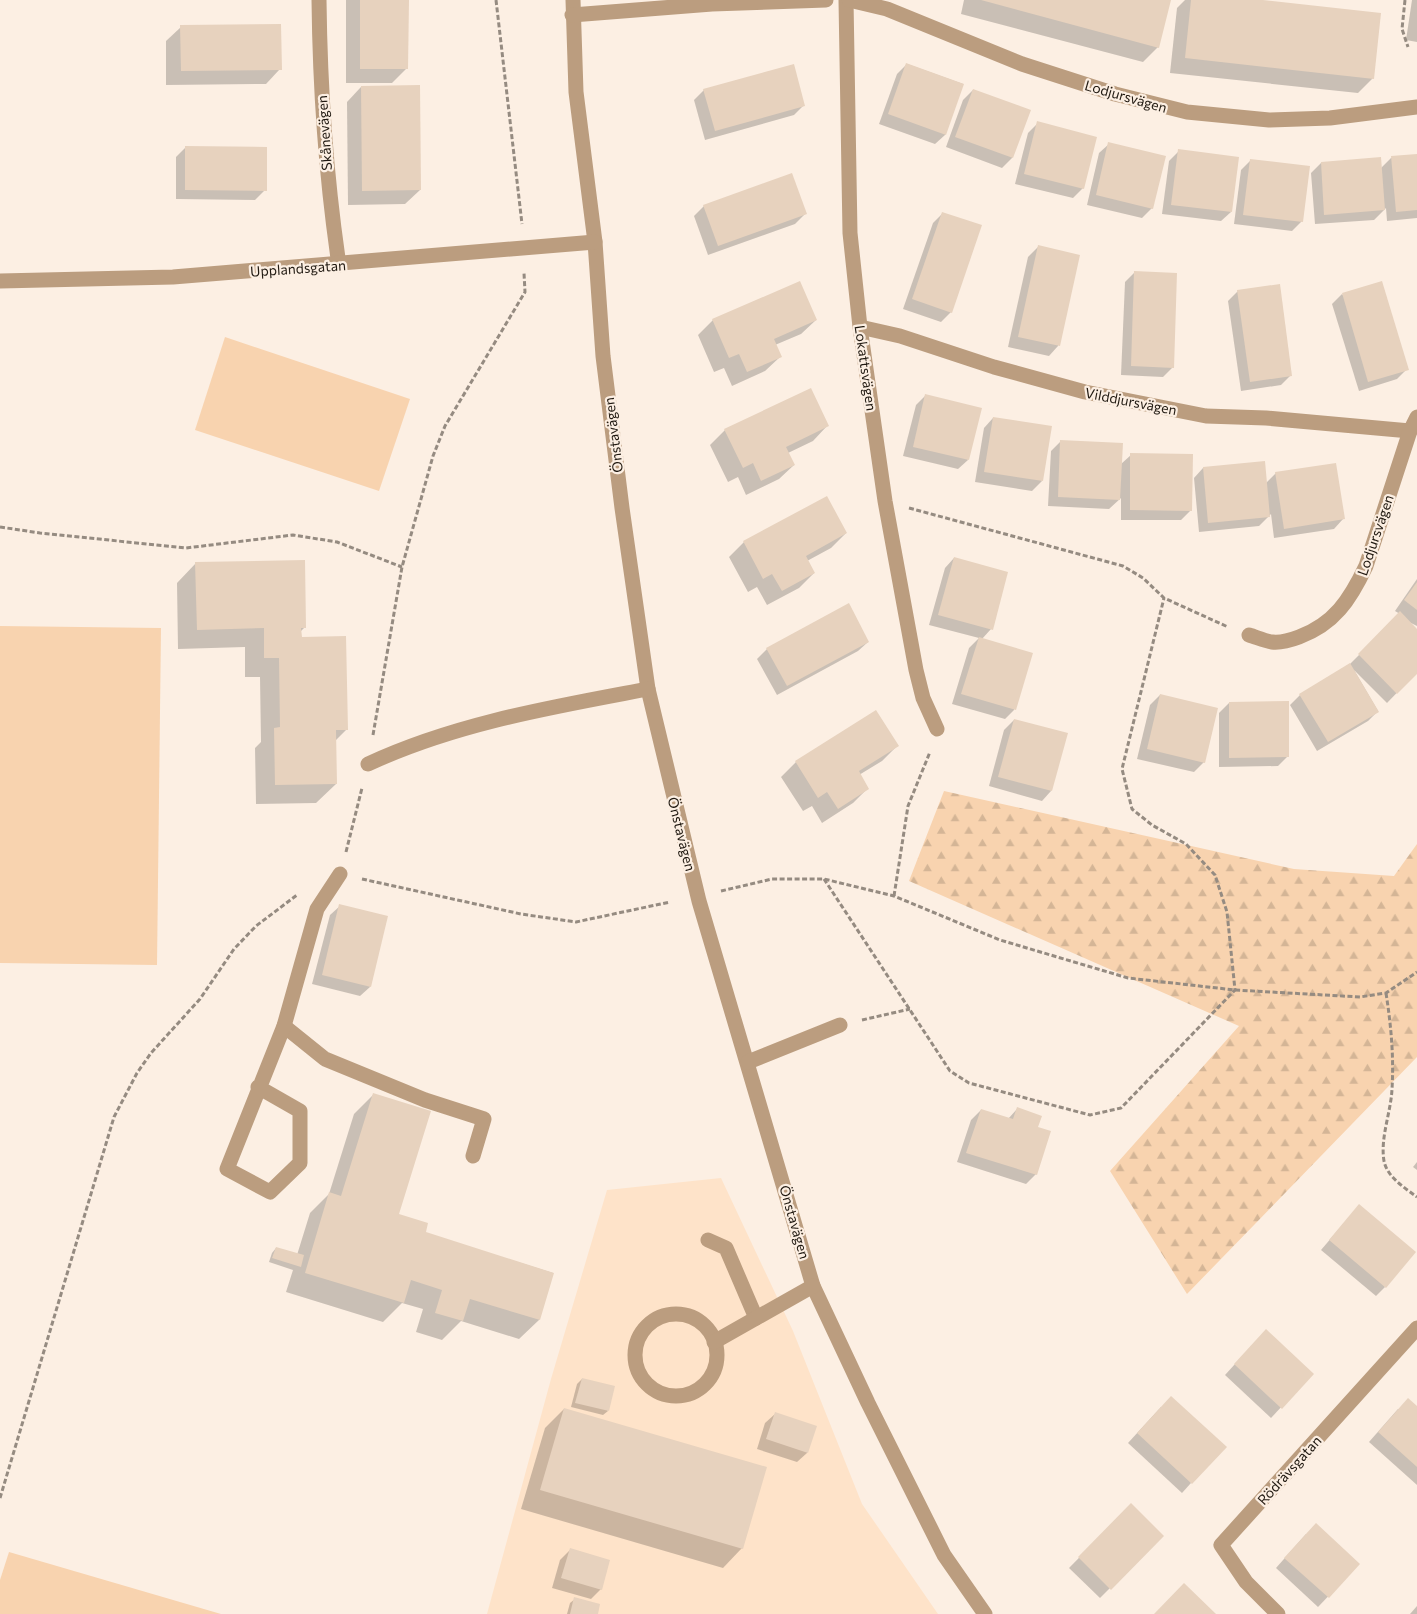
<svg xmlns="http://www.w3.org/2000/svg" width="1417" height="1614" font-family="Commissioner,sans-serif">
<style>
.built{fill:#fee3c9}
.forest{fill:url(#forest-firs)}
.green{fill:#f8d3af}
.shadow{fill:#0003}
.building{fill:#e7d2be}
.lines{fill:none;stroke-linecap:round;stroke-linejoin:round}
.path{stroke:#958b81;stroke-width:3;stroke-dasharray:5 2.5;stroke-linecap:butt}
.minor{stroke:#bb9d7f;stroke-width:15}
.labels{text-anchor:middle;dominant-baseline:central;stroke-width:4.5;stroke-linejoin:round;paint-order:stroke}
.street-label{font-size:14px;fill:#201911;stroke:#fcefe3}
</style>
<defs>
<pattern id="forest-firs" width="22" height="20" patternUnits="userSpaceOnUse" patternTransform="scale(1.25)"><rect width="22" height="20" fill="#f8d3af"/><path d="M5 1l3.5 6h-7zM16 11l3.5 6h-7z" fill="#d4b596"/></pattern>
</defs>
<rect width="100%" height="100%" fill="#fcefe3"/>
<polygon class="built" points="721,1178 793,1331 862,1504 938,1614 487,1614 551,1379 607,1190"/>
<polygon class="forest" points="944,791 1294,869 1394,876 1417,844 1417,1057 1187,1294 1110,1171 1239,1026 909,881"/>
<g class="green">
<polygon points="225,337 410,399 379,491 195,430"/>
<polygon points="0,626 161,628 157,965 0,963"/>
<polygon points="9,1552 221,1614 0,1614 0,1580"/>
</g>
<g class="shadow">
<polygon points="346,0 407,0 407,68 392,83 346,83"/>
<polygon points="964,0 1170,0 1158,47 1143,62 961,14"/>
<polygon points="1185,0 1251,0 1373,78 1358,93 1170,73 1177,8"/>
<polygon points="1412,0 1417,0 1417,42 1406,40"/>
<polygon points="181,27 280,69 266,84 166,85 166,41"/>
<polygon points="907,64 963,84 945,135 935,144 879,124 897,74"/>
<polygon points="361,87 420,190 405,204 348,205 347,102"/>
<polygon points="704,90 804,105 794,115 705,140 694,100"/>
<polygon points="973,90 1029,111 1012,158 1002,168 946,147 963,100"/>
<polygon points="1038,123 1083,188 1073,198 1015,184 1028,133"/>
<polygon points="1109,144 1152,208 1142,218 1087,205 1099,153"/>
<polygon points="186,147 265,190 255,200 176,199 176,157"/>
<polygon points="1179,151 1231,212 1221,221 1162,214 1169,161"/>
<polygon points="1417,155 1417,218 1387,221 1386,208 1374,220 1315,224 1311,173 1321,163 1381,168 1391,158"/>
<polygon points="1251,160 1302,221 1292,231 1234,224 1241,170"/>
<polygon points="704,206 805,214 795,224 708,255 694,216"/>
<polygon points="943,213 951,312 941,322 903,309 933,223"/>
<polygon points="1038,247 1079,256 1058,346 1049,356 1008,347 1028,257"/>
<polygon points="1135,272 1173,367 1163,377 1121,375 1125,282"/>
<polygon points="1238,291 1291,375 1281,385 1241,391 1228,301"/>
<polygon points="1342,294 1407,369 1397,379 1359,391 1332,304"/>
<polygon points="713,320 816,320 801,334 775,345 780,357 765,371 732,386 724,368 714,372 698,335"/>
<polygon points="926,395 968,460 958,469 903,456 916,405"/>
<polygon points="993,418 1042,481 1032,491 975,482 984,428"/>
<polygon points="827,426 813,441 788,453 794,465 779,479 746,495 738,477 728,482 710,445 725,430"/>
<polygon points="1061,441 1121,464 1131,455 1191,510 1181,520 1121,520 1121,498 1109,509 1048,506 1051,451"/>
<polygon points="1203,468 1266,483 1276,473 1343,519 1334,529 1274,538 1271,514 1259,526 1199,532 1194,478"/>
<polygon points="846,533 831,548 807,561 814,573 799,588 767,605 757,587 748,592 729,557 744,542"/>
<polygon points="954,558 991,629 982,639 1031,654 1014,710 1005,719 952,704 969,648 979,638 929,625 945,568"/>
<polygon points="196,563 305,627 300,632 300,638 347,729 335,741 336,784 316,803 256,804 255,748 261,742 260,677 245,677 245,647 178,649 177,583"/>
<polygon points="1417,579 1417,626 1409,622 1417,630 1417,672 1387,703 1354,670 1378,711 1368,721 1317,751 1290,705 1300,695 1349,665 1400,614 1395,611"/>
<polygon points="868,642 858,651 777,695 757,659 767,649"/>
<polygon points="1160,695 1204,762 1194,772 1137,759 1150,705"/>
<polygon points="1229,703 1288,756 1278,766 1219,767 1219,713"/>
<polygon points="1014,720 1051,791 1042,801 989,786 1004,730"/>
<polygon points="897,746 882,761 859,775 868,788 853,803 822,823 812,806 803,811 781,777 796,762"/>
<polygon points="340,906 370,987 360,996 312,984 330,915"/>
<polygon points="374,1094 397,1215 424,1233 553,1273 539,1320 519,1339 461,1321 442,1340 416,1332 423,1309 402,1303 383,1322 286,1292 293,1270 269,1262 272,1253 276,1248 297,1255 310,1213 329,1194 354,1114"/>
<polygon points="1017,1109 1037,1128 1036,1174 1026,1184 957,1162 971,1120 981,1110 1008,1119"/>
<polygon points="1417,1162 1417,1170 1413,1167"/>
<polygon points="1350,1216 1385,1287 1376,1296 1321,1250"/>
<polygon points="1256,1341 1312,1374 1271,1418 1225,1375"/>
<polygon points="582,1379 608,1411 603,1415 571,1407 577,1384"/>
<polygon points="1161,1407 1191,1483 1182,1493 1128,1443"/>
<polygon points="1417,1408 1417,1485 1369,1442 1398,1409"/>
<polygon points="564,1409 742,1548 723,1568 521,1509 545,1428"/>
<polygon points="775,1414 815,1427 807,1453 797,1462 757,1449 765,1423"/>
<polygon points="1131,1505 1162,1536 1100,1598 1069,1568"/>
<polygon points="1306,1534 1359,1564 1318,1607 1276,1568"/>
<polygon points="570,1550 601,1589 591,1599 552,1588 560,1560"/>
<polygon points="575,1599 597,1614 567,1614 570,1603"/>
<polygon points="1417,1606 1417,1614 1410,1614"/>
</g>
<g class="building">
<polygon points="360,0 409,0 408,69 360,69"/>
<polygon points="981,0 1171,0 1159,48"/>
<polygon points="1191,0 1263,0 1381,13 1374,79 1185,58"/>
<polygon points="281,24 282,70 181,71 180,25"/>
<polygon points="906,63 964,84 946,135 888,114"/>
<polygon points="794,64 805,106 715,131 703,89"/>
<polygon points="420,85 421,190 362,191 361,86"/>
<polygon points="973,89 1031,110 1013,158 955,137"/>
<polygon points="1037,121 1097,137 1084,189 1024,174"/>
<polygon points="1108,142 1166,156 1153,209 1096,195"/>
<polygon points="185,146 267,147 267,191 185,190"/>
<polygon points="1178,149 1239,157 1232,212 1171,205"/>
<polygon points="1417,154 1417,210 1396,212 1391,156"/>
<polygon points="1381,157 1385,210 1324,215 1321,162"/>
<polygon points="1250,159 1310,166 1303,222 1243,215"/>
<polygon points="792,173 807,214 718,246 703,205"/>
<polygon points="942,212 982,225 952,313 912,299"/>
<polygon points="1038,245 1080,255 1060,346 1018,337"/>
<polygon points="1134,271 1177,273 1174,368 1131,366"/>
<polygon points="800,281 817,320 774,339 782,357 747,372 739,354 729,358 712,319"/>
<polygon points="1382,281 1409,370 1368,382 1342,293"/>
<polygon points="1280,284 1292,376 1250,382 1237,290"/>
<polygon points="811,388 829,426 786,447 795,465 761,481 753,463 743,468 724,429"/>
<polygon points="925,394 982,408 969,460 913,447"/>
<polygon points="993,417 1052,426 1043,481 984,472"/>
<polygon points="1060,440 1123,443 1120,500 1058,497"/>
<polygon points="1130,453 1193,454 1192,511 1130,510"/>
<polygon points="1265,461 1270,517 1208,523 1203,467"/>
<polygon points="1336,463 1345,519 1284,529 1275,472"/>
<polygon points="827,496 847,533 806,556 815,573 782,591 772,574 763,579 743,541"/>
<polygon points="954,557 1008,572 993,630 938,615"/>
<polygon points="305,560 306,628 301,628 302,637 346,636 348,730 336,730 337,784 275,785 274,728 280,727 279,658 264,658 264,628 197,630 195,562"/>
<polygon points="1417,582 1417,610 1404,600"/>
<polygon points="849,603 869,642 787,686 766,648"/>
<polygon points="1400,611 1417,629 1417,674 1397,694 1358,654"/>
<polygon points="979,637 1033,653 1016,710 961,694"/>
<polygon points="1350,663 1379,712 1328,742 1299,694"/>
<polygon points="1160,694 1218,708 1205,763 1147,749"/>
<polygon points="1289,701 1289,757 1229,758 1229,702"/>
<polygon points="876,710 899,746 859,771 869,789 838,809 827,792 818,798 795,761"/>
<polygon points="1014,719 1068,733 1052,791 998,777"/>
<polygon points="339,904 388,916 371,987 322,975"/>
<polygon points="373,1093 431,1111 399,1214 428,1223 426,1232 554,1273 540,1320 470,1299 463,1321 435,1313 442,1290 411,1280 404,1303 305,1273 329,1192 341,1196"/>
<polygon points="1017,1107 1042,1116 1038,1127 1051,1131 1037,1175 966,1153 981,1109 1013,1119"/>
<polygon points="1359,1204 1416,1252 1386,1288 1329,1240"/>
<polygon points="276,1247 304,1255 301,1267 272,1258"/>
<polygon points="1266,1329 1314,1374 1282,1409 1234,1364"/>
<polygon points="582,1378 615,1386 609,1411 575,1403"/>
<polygon points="1171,1396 1227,1447 1192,1484 1137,1433"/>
<polygon points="1408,1398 1417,1406 1417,1467 1378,1432"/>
<polygon points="564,1408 767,1467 743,1549 540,1490"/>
<polygon points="775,1412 817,1426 808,1453 766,1439"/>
<polygon points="1131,1503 1164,1536 1111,1590 1078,1557"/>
<polygon points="1316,1523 1360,1564 1329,1598 1284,1558"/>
<polygon points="570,1548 610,1560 602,1590 561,1578"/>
<polygon points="1184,1583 1216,1614 1154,1614"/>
<polygon points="574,1597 600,1604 598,1614 570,1614"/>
</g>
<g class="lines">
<g class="path">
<polyline points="496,0 522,224"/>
<polyline points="1405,0 1402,29 1408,47"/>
<polyline points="909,508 1123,566 1143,578 1164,598 1228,627"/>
<polyline points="0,527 40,533 186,548 293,535 337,542 402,567"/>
<polyline points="373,735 402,567 433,456 445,426 525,292 524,273"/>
<polyline points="346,852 362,788"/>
<polyline points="362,879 521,914 576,922 670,902"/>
<polyline points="824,879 950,1071 969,1083 1090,1115 1121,1108 1235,990 1227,912 1215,875 1186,844 1152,825 1132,809 1122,769 1164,598"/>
<polyline points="721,891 772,879 824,879 894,896 1000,940 1128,978 1235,990 1360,997 1386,993 1417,972"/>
<polyline points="894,896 908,806 930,752"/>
<path d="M1386 993C1391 1025 1394 1057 1392 1089 1391 1112 1380 1138 1384 1161 1387 1177 1405 1188 1417 1197"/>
<polyline points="862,1020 910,1009"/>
<polyline points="0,1498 114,1117 137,1073 151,1053 200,999 234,949 256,926 297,895"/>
</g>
<g class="minor">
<path d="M319 0C320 89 326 177 339 265"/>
<polyline points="573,0 576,92 595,242 603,356 622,508 648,689 699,901 813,1286 868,1403 944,1555 985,1614"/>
<polyline points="846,0 850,233 860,327 885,501 916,670 923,698 937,729"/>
<polyline points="849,0 887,9 1022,64 1115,94 1187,112 1269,120 1330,118 1417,107"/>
<polyline points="572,15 712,4 826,0"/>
<polyline points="0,281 173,277 595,242"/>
<polyline points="860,327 900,336 994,367 1085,392 1206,416 1266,418 1410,431"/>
<path d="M1249 635C1256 637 1265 641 1272 642 1280 643 1291 640 1299 637 1334 624 1350 600 1366 566L1410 431 1417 417"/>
<path d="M368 764C456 723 553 707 648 689"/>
<polyline points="284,1026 325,1059 425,1100 484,1119 473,1156"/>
<polyline points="748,1062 840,1025"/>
<polyline points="258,1087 300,1111 300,1163 270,1192 227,1169 284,1026 317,909 340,874"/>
<polyline points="708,1240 726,1248 756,1318"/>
<circle cx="676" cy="1355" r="41"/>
<polyline points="714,1342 813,1286"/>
<polyline points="1278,1614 1246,1582 1221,1545 1417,1328"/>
</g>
</g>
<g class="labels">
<g class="street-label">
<text transform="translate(1126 96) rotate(16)">Lodjursvägen</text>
<text transform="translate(324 133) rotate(-94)">Skånevägen</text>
<text transform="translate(298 268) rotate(-4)">Upplandsgatan</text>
<text transform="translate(866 368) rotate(82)">Lokattsvägen</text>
<text transform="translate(1131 401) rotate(11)">Vilddjursvägen</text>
<text transform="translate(613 435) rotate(-97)">Önstavägen</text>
<text transform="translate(1375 535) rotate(-71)">Lodjursvägen</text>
<text transform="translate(682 834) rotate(76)">Önstavägen</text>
<text transform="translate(795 1222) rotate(74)">Önstavägen</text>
<text transform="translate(1289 1470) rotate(-48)">Rödrävsgatan</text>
</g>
</g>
</svg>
